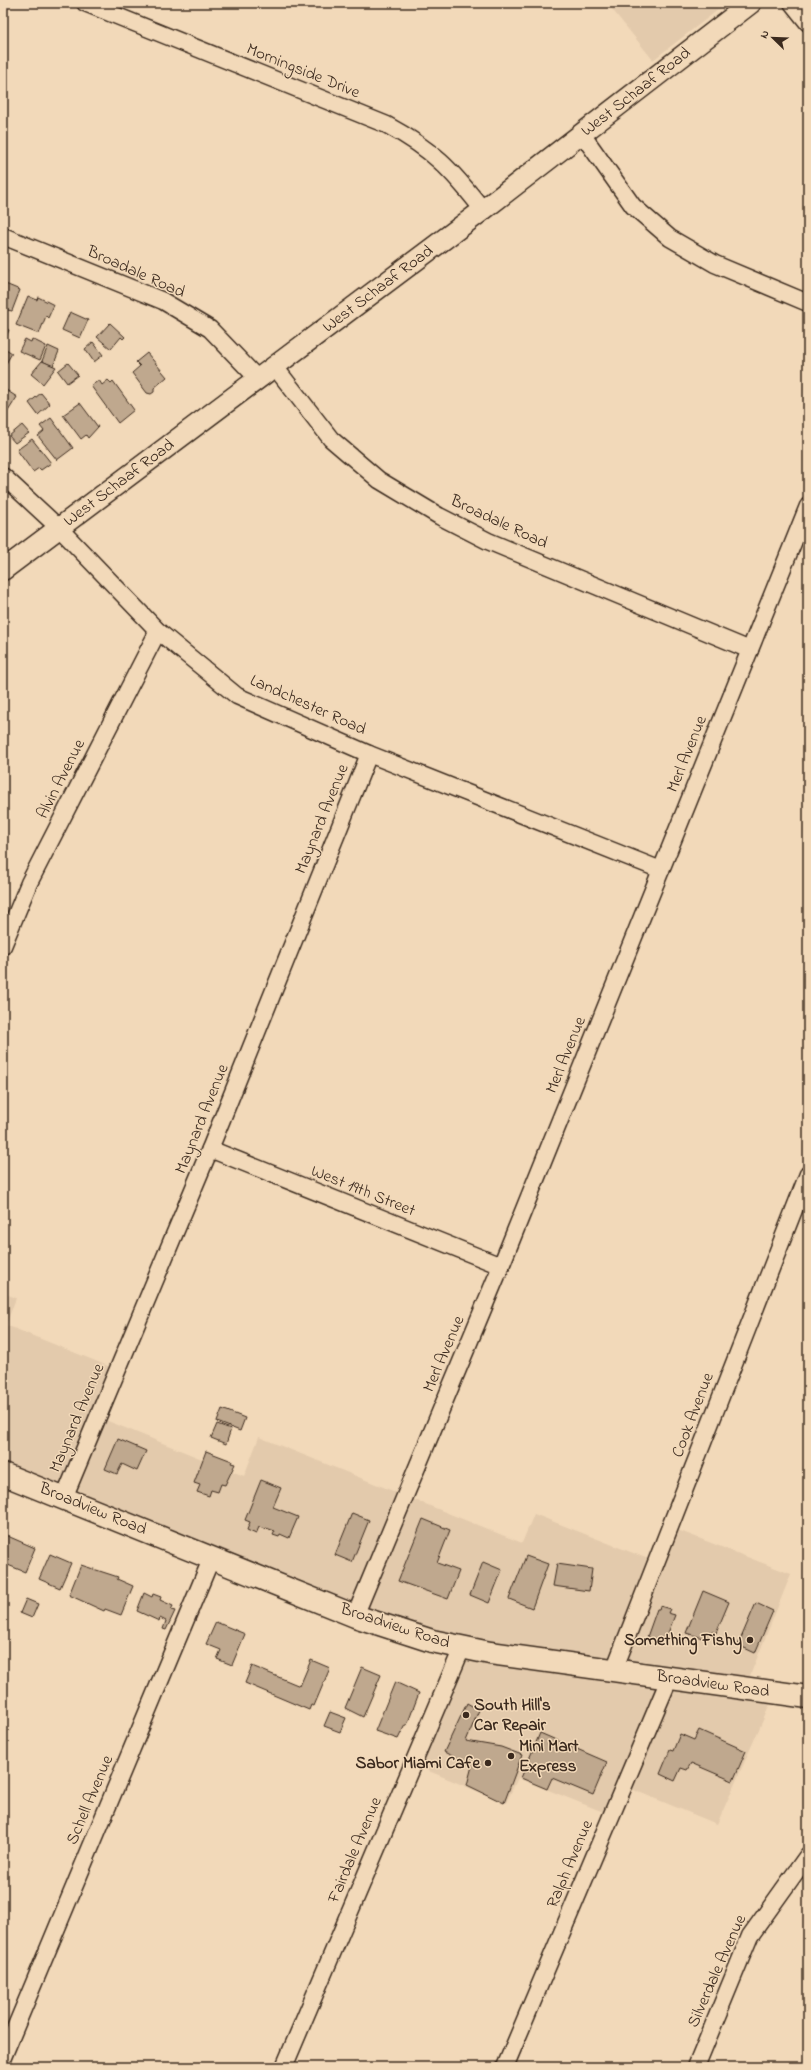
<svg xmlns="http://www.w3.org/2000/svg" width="811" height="2070" font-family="'Indie Flower',sans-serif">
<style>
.built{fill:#e3caac}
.building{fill:#bfa88e;stroke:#3b2a1e}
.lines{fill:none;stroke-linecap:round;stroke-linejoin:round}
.minor-casing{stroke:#3b2a1e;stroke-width:19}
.tertiary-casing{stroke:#3b2a1e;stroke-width:23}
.secondary-casing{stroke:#3b2a1e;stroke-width:25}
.minor{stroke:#f2d9b9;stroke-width:16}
.tertiary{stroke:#f2d9b9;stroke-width:20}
.secondary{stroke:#f2d9b9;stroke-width:22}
.poi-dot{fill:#3b2a1e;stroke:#f2d9b9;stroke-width:1.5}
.labels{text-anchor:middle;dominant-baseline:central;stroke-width:3;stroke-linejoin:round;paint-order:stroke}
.street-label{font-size:17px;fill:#3b2a1e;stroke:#f2d9b9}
.poi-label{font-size:17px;font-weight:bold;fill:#3b2a1e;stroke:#f2d9b9;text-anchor:end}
</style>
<rect width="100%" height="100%" fill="#f2d9b9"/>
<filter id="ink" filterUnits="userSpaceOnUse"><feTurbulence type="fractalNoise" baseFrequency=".025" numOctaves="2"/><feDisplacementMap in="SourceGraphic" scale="8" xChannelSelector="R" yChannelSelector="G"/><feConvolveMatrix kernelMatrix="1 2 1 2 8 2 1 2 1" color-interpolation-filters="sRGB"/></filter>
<g filter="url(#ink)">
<g class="built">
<polygon points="607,3 727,3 653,60"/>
<polygon points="3,1293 16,1298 6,1325 118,1370 98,1417 244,1476 259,1437 522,1543 534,1514 656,1562 670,1527 791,1574 745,1688 775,1693 717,1824 624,1786 611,1815 518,1778 506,1803 412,1764 462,1648 3,1474"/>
</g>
<g class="building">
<polygon points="3,283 20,290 12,311 3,309"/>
<polygon points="28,296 37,300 38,297 54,305 48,318 46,316 39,334 16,325"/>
<polygon points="70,312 88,320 80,338 62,330"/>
<polygon points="110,323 125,337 123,339 121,337 111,349 97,337"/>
<polygon points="3,327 9,330 3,345"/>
<polygon points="25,339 31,342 32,339 46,346 40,360 19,351"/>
<polygon points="93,342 103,355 94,362 85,349"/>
<polygon points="48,346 59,351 53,366 42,361"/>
<polygon points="3,347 12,353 4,367 3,366"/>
<polygon points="147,353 167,377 154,388 154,392 151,394 147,393 132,373 140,366 136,362"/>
<polygon points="42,361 56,367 43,384 31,374"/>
<polygon points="68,363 78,375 67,383 58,371"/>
<polygon points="99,380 102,385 108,380 111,383 113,381 134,410 118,423 91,386"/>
<polygon points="3,388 17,397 3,419"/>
<polygon points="41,393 50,404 38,415 29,403"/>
<polygon points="80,403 98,427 88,438 86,435 81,439 63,415"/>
<polygon points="51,418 73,448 57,460 38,436 44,431 40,426"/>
<polygon points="22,425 29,433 15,443 9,436"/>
<polygon points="32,439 51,463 41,470 39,468 33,472 17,450"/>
<polygon points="222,1409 245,1418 240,1431 217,1422"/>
<polygon points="217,1424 231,1429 226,1444 211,1438"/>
<polygon points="118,1439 146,1451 137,1471 122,1464 117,1474 105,1469"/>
<polygon points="206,1451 232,1461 231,1463 235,1464 225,1485 221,1484 218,1492 211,1490 209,1496 197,1492 200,1485 194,1483"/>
<polygon points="261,1480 281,1488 273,1507 298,1517 289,1538 280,1534 279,1537 273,1535 275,1531 266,1528 265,1529 259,1527 256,1534 247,1530 250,1522 245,1520"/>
<polygon points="352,1513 369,1520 352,1562 335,1555"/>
<polygon points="423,1519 450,1530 437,1563 459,1571 448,1599 398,1581"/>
<polygon points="3,1534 35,1548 25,1572 3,1563"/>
<polygon points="50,1554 71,1563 60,1588 39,1579"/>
<polygon points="526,1556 548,1564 532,1608 509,1599"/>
<polygon points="483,1562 502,1570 489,1603 470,1595"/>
<polygon points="557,1564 592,1569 589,1591 553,1586"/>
<polygon points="81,1565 118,1577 117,1579 133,1586 121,1615 105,1609 104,1611 69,1595"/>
<polygon points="703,1591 729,1602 716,1633 710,1631 706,1639 686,1633"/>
<polygon points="144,1593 152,1597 153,1594 161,1597 160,1600 173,1606 171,1610 175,1611 166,1630 163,1629 166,1621 160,1618 159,1621 137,1611"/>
<polygon points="26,1599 38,1604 32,1618 20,1613"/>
<polygon points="756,1603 773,1611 755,1653 738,1645"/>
<polygon points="660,1606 670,1609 668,1613 675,1615 665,1641 647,1637 657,1609 659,1609"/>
<polygon points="216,1622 245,1634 232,1665 217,1659 221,1650 206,1644"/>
<polygon points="311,1660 330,1668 314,1706 311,1705 309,1710 245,1683 252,1666 300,1686"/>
<polygon points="362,1667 381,1675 363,1717 345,1708"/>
<polygon points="395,1682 419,1693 407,1725 405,1725 398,1739 375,1731"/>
<polygon points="467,1703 479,1710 466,1741 501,1747 522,1755 504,1803 467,1785 472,1766 444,1752"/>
<polygon points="330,1712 346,1718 340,1732 324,1726"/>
<polygon points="699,1730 746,1751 733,1781 691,1763 687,1770 681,1768 675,1781 660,1774 670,1750 673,1751 680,1734 694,1740"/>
<polygon points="540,1733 607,1762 593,1795 552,1778 547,1789 521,1778"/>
</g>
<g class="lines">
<defs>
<g id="minor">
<path d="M85 3 387 125C433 150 451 169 483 210"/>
<polyline points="792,3 808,23"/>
<polyline points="582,134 633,206 670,238 715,264 808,303"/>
<polyline points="3,236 163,301 210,329 258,379"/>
<polyline points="275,367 331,439 379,480 439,516 488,541 750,650"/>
<polyline points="3,476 59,528 158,631 237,696 369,754 661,870"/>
<polyline points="3,946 29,883 158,631"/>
<polyline points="210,1149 501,1266"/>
<polyline points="64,1498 210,1149 369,754"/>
<polyline points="355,1616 501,1266 808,506"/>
<polyline points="614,1670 808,1174"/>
<polyline points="3,2057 212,1557"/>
<polyline points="284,2067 462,1648"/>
<polyline points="505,2067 670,1677"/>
<polyline points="696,2067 750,1936 808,1855"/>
</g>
<polyline id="tertiary" points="3,570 483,210 751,3"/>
<polyline id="secondary" points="3,1474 355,1616 432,1641 490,1653 808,1697"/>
</defs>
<use href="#minor" class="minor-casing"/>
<use href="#tertiary" class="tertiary-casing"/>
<use href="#secondary" class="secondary-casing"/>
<use href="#minor" class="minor"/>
<use href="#tertiary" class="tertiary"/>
<use href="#secondary" class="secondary"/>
</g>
</g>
<g class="poi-dot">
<circle cx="750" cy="1640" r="4"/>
<circle cx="466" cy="1715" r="4"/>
<circle cx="511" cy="1756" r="4"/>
<circle cx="488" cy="1763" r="4"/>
</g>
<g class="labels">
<g class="street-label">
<text transform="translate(303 71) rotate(22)">Morningside Drive</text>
<text transform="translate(636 92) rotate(-38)">West Schaaf Road</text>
<text transform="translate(136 272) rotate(24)">Broadale Road</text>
<text transform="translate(378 289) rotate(-37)">West Schaaf Road</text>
<text transform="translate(119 483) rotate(-37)">West Schaaf Road</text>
<text transform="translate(499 522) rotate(25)">Broadale Road</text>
<text transform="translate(308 705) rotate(24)">Landchester Road</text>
<text transform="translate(687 754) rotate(-68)">Merl Avenue</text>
<text transform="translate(61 779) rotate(-63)">Alvin Avenue</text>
<text transform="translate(322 819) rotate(-68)">Maynard Avenue</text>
<text transform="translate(566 1055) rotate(-68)">Merl Avenue</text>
<text transform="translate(202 1119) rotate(-68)">Maynard Avenue</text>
<text transform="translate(363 1191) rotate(22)">West 19th Street</text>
<text transform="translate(444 1354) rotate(-67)">Merl Avenue</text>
<text transform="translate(693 1415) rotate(-69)">Cook Avenue</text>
<text transform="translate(77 1418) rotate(-67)">Maynard Avenue</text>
<text transform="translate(93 1509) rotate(22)">Broadview Road</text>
<text transform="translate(395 1626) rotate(18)">Broadview Road</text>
<text transform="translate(713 1684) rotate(8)">Broadview Road</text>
<text transform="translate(90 1800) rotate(-67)">Schell Avenue</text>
<text transform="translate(355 1850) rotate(-67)">Fairdale Avenue</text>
<text transform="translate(570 1864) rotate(-67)">Ralph Avenue</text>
<text transform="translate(717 1971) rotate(-66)">Silverdale Avenue</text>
</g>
<g class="poi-label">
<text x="742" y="1640">Something Fishy</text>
<text x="474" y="1705" text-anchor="start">South Hill's<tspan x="474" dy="20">Car Repair</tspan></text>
<text x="519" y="1746" text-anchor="start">Mini Mart<tspan x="519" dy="20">Express</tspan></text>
<text x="480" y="1763">Sabor Miami Cafe</text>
</g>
</g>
<rect width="811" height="2070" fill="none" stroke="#f2d9b9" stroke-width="16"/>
<rect x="8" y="8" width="795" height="2054" fill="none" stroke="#3b2a1e" stroke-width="1.5" filter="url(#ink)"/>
<g transform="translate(773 38) rotate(293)" stroke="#f2d9b9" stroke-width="3" paint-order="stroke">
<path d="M0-3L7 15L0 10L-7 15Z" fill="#3b2a1e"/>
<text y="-6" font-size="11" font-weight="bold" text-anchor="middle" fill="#3b2a1e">N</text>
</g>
</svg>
